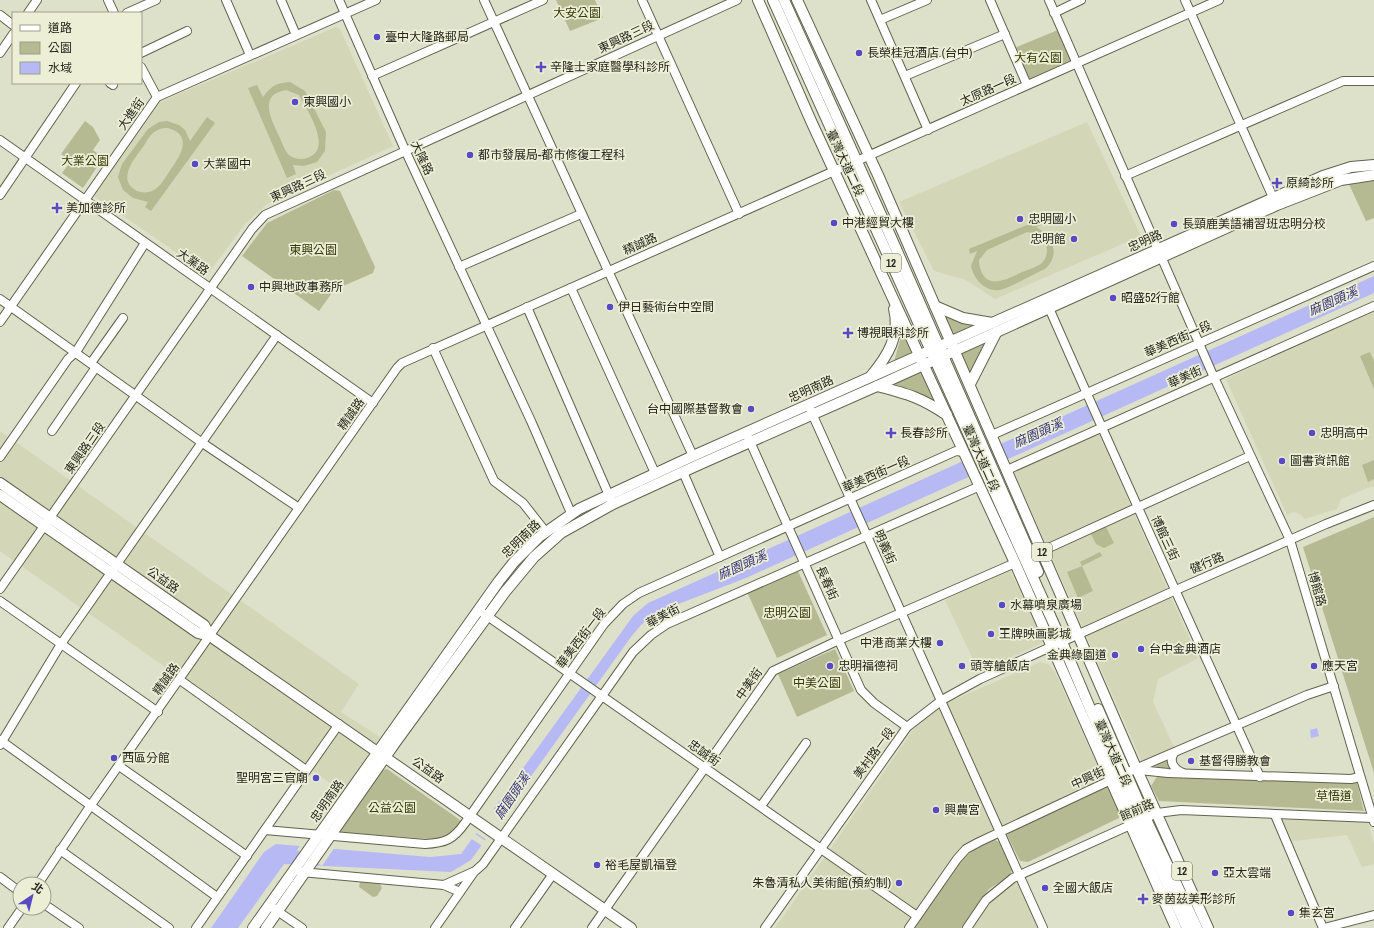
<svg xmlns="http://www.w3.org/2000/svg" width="1374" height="928" font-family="'Archivo Narrow','Noto Sans TC',sans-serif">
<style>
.built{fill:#d3d6b7}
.green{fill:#b5ba92;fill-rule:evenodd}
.water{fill:#b7b9f5}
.pier{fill:#dee1c9}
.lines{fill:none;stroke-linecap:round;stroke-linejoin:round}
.minor-casing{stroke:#60634e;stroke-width:10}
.major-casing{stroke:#60634e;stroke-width:12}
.minor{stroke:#fff;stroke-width:8}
.major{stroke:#fff;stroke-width:10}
.poi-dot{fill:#584ac2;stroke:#ecefd6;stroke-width:1.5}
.labels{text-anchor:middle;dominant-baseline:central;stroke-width:3.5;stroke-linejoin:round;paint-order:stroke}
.shield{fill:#ecefd6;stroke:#606254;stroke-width:1}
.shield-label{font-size:11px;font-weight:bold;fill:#24261d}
.park-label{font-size:12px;fill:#343704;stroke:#ecefd6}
.poi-label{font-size:12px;fill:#24261d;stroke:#ecefd6;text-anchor:start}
.street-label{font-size:12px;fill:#24261d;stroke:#ecefd6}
.water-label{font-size:13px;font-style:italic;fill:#373277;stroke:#ecefd6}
</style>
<rect width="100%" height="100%" fill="#dee1c9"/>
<g class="built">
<polygon points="336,27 340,29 393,146 267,204 245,224 208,274 94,196 160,102"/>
<polygon points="1087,122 1141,236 995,299 966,280 934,271 899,202"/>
<polygon points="1374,311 1374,487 1370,487 1341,499 1337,509 1305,519 1301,515 1294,512 1287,515 1226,379"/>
<polygon points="0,431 359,684 341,712 380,737 343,792 0,551"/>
<polygon points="1099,434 1198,658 1158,679 1153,702 1175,749 1143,764 1014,472"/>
<polygon points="1010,570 1044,642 979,672 945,600"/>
<polygon points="1040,662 1049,665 1055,672 1102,776 954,854 904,928 775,928 916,726 933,709"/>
<polygon points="1367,819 1374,844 1374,864 1362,867 1347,835 1293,841 1282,820"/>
<polygon points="1017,880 1038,928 970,928 987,902"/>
</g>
<g class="green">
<polygon points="556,0 595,0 603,18 570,31"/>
<polygon points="1058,30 1074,62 1028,82 1014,48"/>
<path d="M290 82 305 91 326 132 325 151 317 162 304 166 293 165 296 174 287 178 248 88 257 85 263 97C271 86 276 83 290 82ZM286 90 299 95C307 110 334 149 307 158 301 160 294 159 289 155 284 150 282 142 279 136 272 120 257 95 286 90Z"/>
<path d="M207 117 215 123 151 211 145 207 148 202 133 198 123 190 118 177 122 164 148 129 159 122 167 121 179 125 185 130 190 141ZM168 128C195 136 179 158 169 172 165 178 161 186 154 190 149 193 142 193 137 191 116 180 134 159 143 147 147 141 150 134 156 131 160 128 164 128 168 128Z"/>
<polygon points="85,121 93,127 100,140 93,150 103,158 83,188 62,173 71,161 61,154"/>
<polygon points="1374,178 1374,218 1366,221 1348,182"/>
<polygon points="334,190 340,191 375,267 373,273 334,290 319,311 242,256 267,223"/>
<path d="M1039 220 1041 225 1036 227C1053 236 1061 255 1045 269 1035 273 1008 289 999 290 985 292 973 278 971 266L977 251 970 254 969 249ZM1027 232C1043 234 1054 249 1042 263 1037 267 1028 270 1022 272 1005 280 984 292 979 263V260L987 250Z"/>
<polygon points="936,302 987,322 951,338"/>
<polygon points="904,326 916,354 893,365"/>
<polygon points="992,337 970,380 959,352"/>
<polygon points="1370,352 1374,361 1374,389 1360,356"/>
<polygon points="923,368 944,411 883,386"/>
<polygon points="1374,460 1374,479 1368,482 1362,465"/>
<polygon points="1374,517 1374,773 1303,547"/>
<polygon points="1106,527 1114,543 1104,548 1096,544 1091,534"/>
<polygon points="1100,552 1102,556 1082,566 1093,591 1078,598 1067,572 1082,566 1080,562"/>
<polygon points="797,569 827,635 777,658 747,592"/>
<polygon points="835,649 854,691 797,717 778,674"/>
<polygon points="1169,758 1174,771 1154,766 1154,765"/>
<polygon points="387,769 463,822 454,834 430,839 339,832 382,770"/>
<polygon points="1158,775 1357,783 1364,811 1159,801 1151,786"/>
<polygon points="1104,786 1109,787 1120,813 1119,818 1028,862 1020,861 1007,835 1012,829"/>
<polygon points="993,839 999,842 1012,870 1010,876 989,889 962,928 913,928 956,865 973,850"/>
<polygon points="360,882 380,884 382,888 377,896 373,897 359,887"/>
</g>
<g class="water">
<polygon points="1374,276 1374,293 746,578 655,613 641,625 631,637 471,860 451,872 284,864 238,928 211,928 264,852 276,844 430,857 461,854 633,616 648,603"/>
<polygon points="1317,728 1319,736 1311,738 1310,730"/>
</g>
<g class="pier">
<polygon points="492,807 505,817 488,841 475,832"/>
<polygon points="474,833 487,842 484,847 470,838"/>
<polygon points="301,844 335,847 322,866 297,850"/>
</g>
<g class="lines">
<defs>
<g id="minor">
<polyline points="108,0 114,13"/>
<polyline points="226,0 250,55"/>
<polyline points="281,0 296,35"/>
<polyline points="339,0 405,150 531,421 571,513"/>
<polyline points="484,0 693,456"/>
<polyline points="642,0 739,214"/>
<polyline points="871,0 928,130"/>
<polyline points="990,0 1027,85"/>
<polyline points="1049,0 1212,373 1290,540 1374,822"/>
<polyline points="1185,0 1275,202"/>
<polyline points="28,13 37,0"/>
<polyline points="127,13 156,0"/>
<polyline points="1054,13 1081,0"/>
<polyline points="0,15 13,25"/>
<polyline points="880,20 927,0"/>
<polyline points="0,53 13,34"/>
<polyline points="141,53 187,31"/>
<polyline points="141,67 157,97"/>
<polyline points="372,76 543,0"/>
<polyline points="905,76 1005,34"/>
<polyline points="110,83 113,85"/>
<polyline points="0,140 373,403"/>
<polyline points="1125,176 1343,81 1374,81"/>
<polyline points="0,195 76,83"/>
<polyline points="459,267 581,214"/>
<polyline points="571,288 655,473"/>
<polyline points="0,299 201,442 299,508"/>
<polyline points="527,307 611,500"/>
<path d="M1049 308C1118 465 1189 621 1260 777"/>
<polyline points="0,322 157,97 376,0"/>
<polyline points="433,348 494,481 523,503 545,531"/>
<polyline points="91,363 123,318"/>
<polyline points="810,409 1043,928"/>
<polyline points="52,431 96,367"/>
<polyline points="992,435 1374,266"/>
<polyline points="748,437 861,690 874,703 907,727"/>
<polyline points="0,457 68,359 76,352 145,243"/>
<polyline points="1007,470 1374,306"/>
<polyline points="683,472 720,557"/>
<polyline points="1042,551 1250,456"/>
<polyline points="0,589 252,229 265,215 737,0"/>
<polyline points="0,601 158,712"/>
<polyline points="483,613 917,916"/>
<polyline points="180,680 306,770"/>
<polyline points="0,740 217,897"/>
<polyline points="0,745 61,644 277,335"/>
<path d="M1174 753C1168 762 1175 770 1183 773"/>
<polyline points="119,766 247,856"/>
<polyline points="1139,770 1168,773 1351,779 1360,777"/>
<polyline points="761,806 806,743"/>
<polyline points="1275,815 1323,928"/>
<path d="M265 830 425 844C445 843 453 840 465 823L604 624 623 604 639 593 956 451 964 452"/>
<polyline points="60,850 169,928"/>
<polyline points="301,872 444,885 460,892"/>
<polyline points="0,877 20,892"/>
<polyline points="38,884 91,805 397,368 402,363 1219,0"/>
<polyline points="444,885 473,872"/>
<polyline points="44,904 79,928"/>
<polyline points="273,908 302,928"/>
<polyline points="8,928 22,908"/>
<polyline points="196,928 339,724"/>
<polyline points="435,928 474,872 483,864 633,652 651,635 667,624 980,486"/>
<polyline points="515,928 553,874"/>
<polyline points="592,928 773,671 839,640 1015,563"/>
<polyline points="765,928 907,727 942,700 980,679 1176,590 1326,524 1374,505"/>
<polyline points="909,928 957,859 966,849 979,842 1126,773 1307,695 1334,686"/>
<polyline points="967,928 986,900 1013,878 1157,813 1181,810 1373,818"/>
<polyline points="1324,928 1374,915"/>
</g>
<g id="major">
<polyline points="758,0 811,121 1015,563 1176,928"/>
<polyline points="773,0 1062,642 1119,777 1187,928"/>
<polyline points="784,0 882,217 1038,572"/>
<polyline points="797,0 878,175 1133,761 1208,928"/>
<polyline points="935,306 963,318 992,323"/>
<path d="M871 376C887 357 901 335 894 309"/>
<polyline points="970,384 996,333"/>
<path d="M877 386C908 394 920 397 947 415"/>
<polyline points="0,483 204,625 210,636 631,928"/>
<polyline points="0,495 198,633 210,636"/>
<polyline points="1098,709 1146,819 1197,928"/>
<polyline points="253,928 499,581 514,562 539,537 579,509 693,456 1323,176 1351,167 1374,165"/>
<polyline points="266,928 395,743 505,592 534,557 561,533 613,504 698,465 877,386 1277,205 1341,180 1374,175"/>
</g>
</defs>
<use href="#minor" class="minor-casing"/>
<use href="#major" class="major-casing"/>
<use href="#minor" class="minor"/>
<use href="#major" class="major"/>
</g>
<g class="poi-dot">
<circle cx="377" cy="37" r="4"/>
<circle cx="859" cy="53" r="4"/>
<path d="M539 61h4v4h4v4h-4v4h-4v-4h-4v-4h4z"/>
<circle cx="295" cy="102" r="4"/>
<circle cx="470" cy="155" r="4"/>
<circle cx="195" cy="164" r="4"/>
<path d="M1275 177h4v4h4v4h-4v4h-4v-4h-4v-4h4z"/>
<path d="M55 202h4v4h4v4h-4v4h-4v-4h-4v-4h4z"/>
<circle cx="1020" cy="219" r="4"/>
<circle cx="834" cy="223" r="4"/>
<circle cx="1174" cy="224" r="4"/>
<circle cx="1074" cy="239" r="4"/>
<circle cx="251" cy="287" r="4"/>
<circle cx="1113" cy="298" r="4"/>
<circle cx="610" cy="307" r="4"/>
<path d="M846 327h4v4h4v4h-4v4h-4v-4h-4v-4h4z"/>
<circle cx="751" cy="409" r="4"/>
<path d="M889 427h4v4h4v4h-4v4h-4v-4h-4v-4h4z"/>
<circle cx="1312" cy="433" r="4"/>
<circle cx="1282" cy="461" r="4"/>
<circle cx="1002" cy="605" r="4"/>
<circle cx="991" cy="634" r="4"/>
<circle cx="940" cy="643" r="4"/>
<circle cx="1141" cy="649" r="4"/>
<circle cx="1115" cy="655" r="4"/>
<circle cx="830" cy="666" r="4"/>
<circle cx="962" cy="666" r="4"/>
<circle cx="1314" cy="666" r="4"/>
<circle cx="114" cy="758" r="4"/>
<circle cx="1191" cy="761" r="4"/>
<circle cx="316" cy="778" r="4"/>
<circle cx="936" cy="810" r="4"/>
<circle cx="597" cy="865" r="4"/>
<circle cx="1215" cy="873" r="4"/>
<circle cx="899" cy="883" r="4"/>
<circle cx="1045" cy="888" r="4"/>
<path d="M1141 893h4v4h4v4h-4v4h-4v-4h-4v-4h4z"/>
<circle cx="1291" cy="913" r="4"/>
</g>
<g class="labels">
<g class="shield">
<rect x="881" y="254" width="20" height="18" rx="3"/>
<rect x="1032" y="543" width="20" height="18" rx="3"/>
<rect x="1172" y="862" width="20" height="18" rx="3"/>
</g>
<g class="shield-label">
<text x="891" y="263">12</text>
<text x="1042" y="552">12</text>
<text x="1182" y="871">12</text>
</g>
<g class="park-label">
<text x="577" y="13">大安公園</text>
<text x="1038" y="58">大有公園</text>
<text x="85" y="161">大業公園</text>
<text x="313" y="250">東興公園</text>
<text x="787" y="613">忠明公園</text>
<text x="817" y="683">中美公園</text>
<text x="1334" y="796">草悟道</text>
<text x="392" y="808">公益公園</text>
</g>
<g class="poi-label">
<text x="385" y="37">臺中大隆路郵局</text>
<text x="867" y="53">長榮桂冠酒店 (台中)</text>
<text x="550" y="67">辛隆士家庭醫學科診所</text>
<text x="303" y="102">東興國小</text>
<text x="478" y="155">都市發展局-都市修復工程科</text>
<text x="203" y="164">大業國中</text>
<text x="1286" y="183">原綺診所</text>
<text x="66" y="208">美加德診所</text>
<text x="1028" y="219">忠明國小</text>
<text x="842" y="223">中港經貿大樓</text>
<text x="1182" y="224">長頸鹿美語補習班忠明分校</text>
<text x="1066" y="239" text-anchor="end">忠明館</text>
<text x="259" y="287">中興地政事務所</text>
<text x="1121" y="298">昭盛52行館</text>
<text x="618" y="307">伊日藝術台中空間</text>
<text x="857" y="333">博視眼科診所</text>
<text x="743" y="409" text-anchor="end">台中國際基督教會</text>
<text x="900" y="433">長春診所</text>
<text x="1320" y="433">忠明高中</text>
<text x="1290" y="461">圖書資訊館</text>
<text x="1010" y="605">水幕噴泉廣場</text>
<text x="999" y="634">王牌映画影城</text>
<text x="932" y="643" text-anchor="end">中港商業大樓</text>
<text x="1149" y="649">台中金典酒店</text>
<text x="1107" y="655" text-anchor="end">金典綠園道</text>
<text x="838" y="666">忠明福德祠</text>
<text x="970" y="666">頭等艙飯店</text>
<text x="1322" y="666">應天宮</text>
<text x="122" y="758">西區分館</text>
<text x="1199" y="761">基督得勝教會</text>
<text x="308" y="778" text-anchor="end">聖明宮三官廟</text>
<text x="944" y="810">興農宮</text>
<text x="605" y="865">裕毛屋凱福登</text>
<text x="1223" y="873">亞太雲端</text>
<text x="891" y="883" text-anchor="end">朱魯清私人美術館(預約制)</text>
<text x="1053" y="888">全國大飯店</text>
<text x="1152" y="899">麥茵茲美形診所</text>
<text x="1299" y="913">集玄宮</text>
</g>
<g class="street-label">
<text transform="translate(626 37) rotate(-25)">東興路三段</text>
<text transform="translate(988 90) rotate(-24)">太原路一段</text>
<text transform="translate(131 114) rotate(-55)">大進街</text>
<text transform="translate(422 158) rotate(65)">大隆路</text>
<text transform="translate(845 163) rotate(65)">臺灣大道二段</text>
<text transform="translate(298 186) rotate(-25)">東興路三段</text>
<text transform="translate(1145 241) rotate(-24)">忠明路</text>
<text transform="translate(640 244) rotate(-24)">精誠路</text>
<text transform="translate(193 262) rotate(35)">大業路</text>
<text transform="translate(1178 339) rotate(-24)">華美西街一段</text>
<text transform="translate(1185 377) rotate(-24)">華美街</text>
<text transform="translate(811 389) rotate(-24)">忠明南路</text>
<text transform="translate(351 414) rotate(-55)">精誠路</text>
<text transform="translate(85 448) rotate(-55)">東興路三段</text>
<text transform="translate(981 458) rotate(66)">臺灣大道二段</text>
<text transform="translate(876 474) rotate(-24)">華美西街一段</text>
<text transform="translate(1165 538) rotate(65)">博館三街</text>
<text transform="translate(521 539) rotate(-44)">忠明南路</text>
<text transform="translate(885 547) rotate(66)">明義街</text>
<text transform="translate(1207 563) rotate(-23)">健行路</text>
<text transform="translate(163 580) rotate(35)">公益路</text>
<text transform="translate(827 583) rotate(66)">長春街</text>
<text transform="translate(1317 589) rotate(74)">博館路</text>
<text transform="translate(663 616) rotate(-28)">華美街</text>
<text transform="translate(581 638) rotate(-53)">華美西街一段</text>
<text transform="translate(166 679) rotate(-55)">精誠路</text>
<text transform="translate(749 684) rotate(-55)">中美街</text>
<text transform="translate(704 753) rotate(35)">忠誠街</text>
<text transform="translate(874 753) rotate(-54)">美村路一段</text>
<text transform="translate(1113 753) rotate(66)">臺灣大道二段</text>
<text transform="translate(428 770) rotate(35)">公益路</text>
<text transform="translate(1088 778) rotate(-25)">中興街</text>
<text transform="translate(327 801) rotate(-55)">忠明南路</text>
<text transform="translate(1137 810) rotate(-23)">館前路</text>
</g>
<g class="water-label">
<text transform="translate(1333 301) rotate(-24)">麻園頭溪</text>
<text transform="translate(1038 433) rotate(-24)">麻園頭溪</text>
<text transform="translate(742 565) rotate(-24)">麻園頭溪</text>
<text transform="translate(512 796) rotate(-56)">麻園頭溪</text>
</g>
</g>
<rect x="12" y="12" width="130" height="72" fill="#ecefd6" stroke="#9c9f8c"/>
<rect x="20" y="25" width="20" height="6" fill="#ffffff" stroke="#9c9f8c"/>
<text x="48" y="32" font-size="12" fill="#24261d">道路</text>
<rect x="20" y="42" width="20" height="12" fill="#b5ba92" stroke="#9c9f8c"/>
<text x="48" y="52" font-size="12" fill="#24261d">公園</text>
<rect x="20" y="62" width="20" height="12" fill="#b7b9f5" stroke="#9c9f8c"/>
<text x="48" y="72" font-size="12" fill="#24261d">水域</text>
<g transform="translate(32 896) rotate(35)"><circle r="19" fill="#ecefd6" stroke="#9c9f8c"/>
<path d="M0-3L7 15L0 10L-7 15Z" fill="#584ac2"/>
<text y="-6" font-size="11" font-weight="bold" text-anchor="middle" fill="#24261d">北</text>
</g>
</svg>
